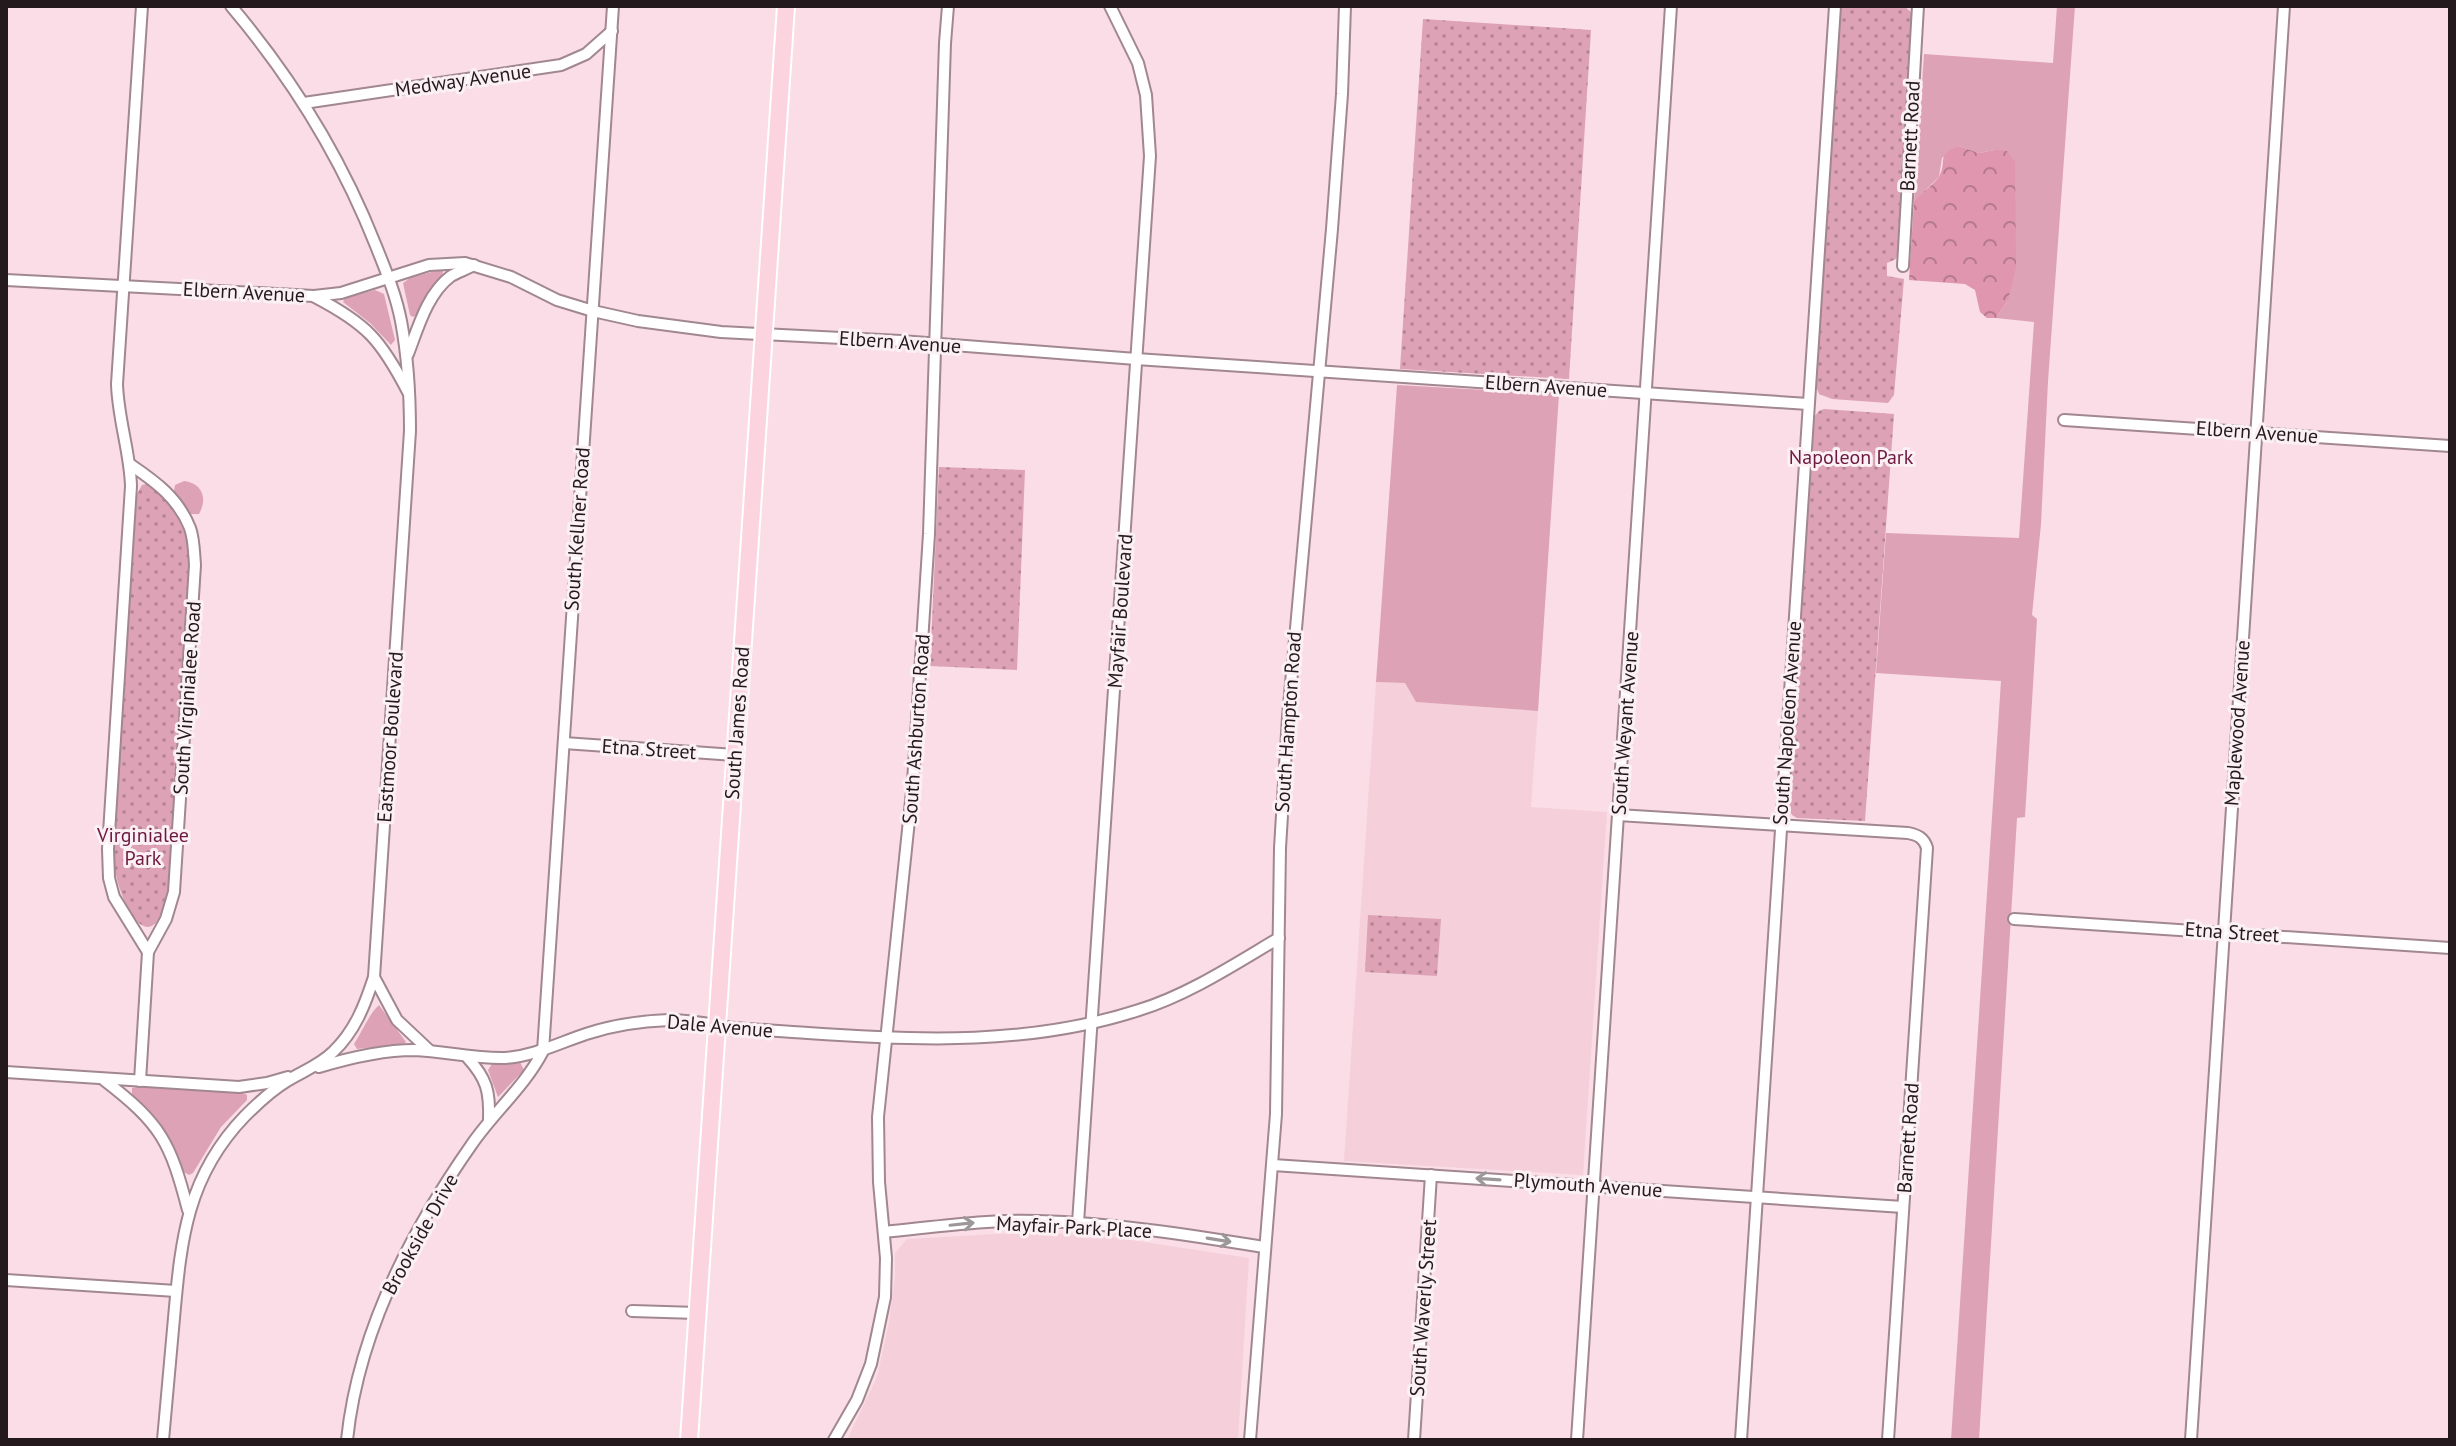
<svg xmlns="http://www.w3.org/2000/svg" width="2456" height="1446" font-family="'PT Sans',sans-serif">
<style>
.built{fill:#f5d0db}
.green{fill:#dda2b5}
.forest{fill:url(#forest-crowns)}
.park{fill:url(#park-dots)}
.lines{fill:none;stroke-linecap:round;stroke-linejoin:round}
.street-casing{stroke:#a1878f;stroke-width:14}
.primary-casing{stroke:#fff;stroke-width:20}
.street{stroke:#fff;stroke-width:10}
.primary{stroke:#fcd4e0;stroke-width:16}
.oneway{stroke:#9c9899}
.labels{text-anchor:middle;dominant-baseline:central;stroke-width:6;stroke-linejoin:round;paint-order:stroke}
.street-label{font-size:20px;fill:#241a1d;stroke:#fbf0f3}
.park-label{font-size:20px;fill:#6d183f;stroke:#fbf0f3}
</style>
<defs>
<pattern id="forest-crowns" width="20" height="18" patternUnits="userSpaceOnUse" patternTransform="scale(2)"><rect width="20" height="18" fill="#df96ae"/><path d="M2 6a3 3 0 1 1 6 0M12 15a3 3 0 1 1 6 0" fill="none" stroke="#b57a8d"/></pattern>
<pattern id="park-dots" width="8" height="8" patternUnits="userSpaceOnUse" patternTransform="scale(2)"><rect width="8" height="8" fill="#dda2b5"/><path d="M2 2h.1M6 6h.1" fill="none" stroke="#b38393" stroke-width="1.8" stroke-linecap="round"/></pattern>
</defs>
<rect width="100%" height="100%" fill="#fadde6"/>
<g class="built">
<polygon points="1376,682 1405,683 1416,702 1538,711 1531,807 1607,812 1583,1175 1344,1161"/>
<polygon points="1030,1232 1105,1236 1249,1258 1238,1440 847,1440 877,1377 889,1322 895,1277 895,1253 907,1239"/>
</g>
<g class="green">
<polygon points="2057,6 2075,6 2048,381 2041,524 2032,615 2037,619 2025,817 2017,818 1979,1440 1951,1440 2001,681 1876,673 1886,533 2019,538 2034,322 1996,318 2008,300 1995,150 1979,153 1959,146 1942,158 1939,177 1914,201 1924,54 2053,63"/>
<polygon points="439,270 443,271 442,278 429,291 419,314 413,317 410,315 403,283 410,278"/>
<polygon points="375,290 384,294 395,340 391,345 370,323 343,302 345,298"/>
<polygon points="1397,385 1559,394 1538,711 1416,702 1405,683 1376,682"/>
<path d="M184 481C202 483 208 498 199 514H189L174 491 175 485Z"/>
<path d="M379 1005 406 1042 403 1044 357 1049 354 1044C362 1032 369 1014 379 1005Z"/>
<polygon points="520,1062 524,1070 498,1097 488,1070 492,1064"/>
<path d="M137 1087 243 1093 247 1095V1100L221 1127 193 1173 189 1175 184 1172C174 1140 157 1117 132 1095V1088Z"/>
</g>
<path class="forest" d="M1959 146 1979 153 1995 150 2007 151 2015 162 2016 267 2008 300 1996 318H1987L1980 312 1975 290 1965 284 1909 280 1914 201C1919 195 1935 183 1939 177 1948 160 1935 155 1959 146Z"/>
<g class="park">
<polygon points="1841,6 1904,6 1911,12 1913,20 1898,253 1896,259 1887,263 1887,276 1904,279 1894,395 1888,403 1832,399 1819,394 1815,384"/>
<polygon points="1423,19 1591,30 1569,379 1400,369"/>
<polygon points="1824,409 1894,414 1865,821 1797,818 1792,815 1788,808 1813,418 1819,411"/>
<polygon points="939,467 1025,470 1017,670 930,666"/>
<path d="M146 484C178 494 189 539 190 568L169 888C152 972 117 900 113 858L137 494 142 485Z"/>
<polygon points="1368,915 1441,919 1437,976 1365,972"/>
</g>
<g class="lines">
<defs>
<g id="street">
<polyline points="304,103 561,65 586,54 612,31"/>
<polyline points="1903,266 1918,6"/>
<polyline points="6,280 314,296 341,293 429,265 465,263 511,277 557,300 593,311 638,321 721,332 901,341 1136,359 1808,404"/>
<path d="M315 297C367 324 381 340 408 392"/>
<path d="M408 354C418 328 427 294 451 276 458 272 467 269 474 265"/>
<polyline points="2064,420 2450,446"/>
<path d="M131 465C156 482 178 498 190 528 194 539 194 553 195 565L174 892 166 919 148 952"/>
<polyline points="564,743 735,755"/>
<path d="M1618 815 1908 833C1918 835 1924 838 1927 848L1888 1440"/>
<polyline points="2014,919 2450,948"/>
<polyline points="374,977 397,1020 430,1051"/>
<path d="M467 1057C487 1079 490 1091 489 1121"/>
<path d="M319 1067C349 1058 382 1050 414 1050 445 1051 474 1059 505 1058 534 1056 559 1043 586 1034 613 1025 640 1021 669 1020 692 1020 713 1025 735 1028 760 1030 784 1031 808 1033 919 1041 1032 1045 1139 1010 1188 995 1235 964 1279 938"/>
<polyline points="6,1072 239,1087 267,1083 288,1077"/>
<path d="M104 1080C161 1124 170 1141 188 1210"/>
<path d="M140 1081 148 952 114 897 109 878 108 849 131 486C130 452 118 419 117 384L142 6"/>
<polyline points="1273,1165 1903,1207"/>
<polyline points="1078,1223 1150,156 1146,95 1138,63 1110,6"/>
<path d="M884 1232C935 1227 987 1219 1038 1221 1114 1223 1189 1235 1264 1247"/>
<polyline points="6,1280 176,1291"/>
<polyline points="632,1311 697,1313"/>
<path d="M163 1440C167 1399 170 1359 174 1318 181 1239 187 1176 245 1116 258 1103 272 1090 287 1081 303 1071 320 1065 333 1052 355 1031 365 1005 374 977L410 431C410 394 408 358 401 321 396 295 386 271 376 246 341 157 292 78 231 6"/>
<path d="M347 1440C358 1332 411 1231 472 1144 494 1112 525 1086 543 1051L613 6"/>
<polyline points="834,1440 857,1400 871,1364 885,1297 886,1258 879,1182 878,1117 913,782 929,534 945,43 948,6"/>
<polyline points="1250,1440 1276,1114 1280,848 1288,717 1332,229 1342,94 1345,6"/>
<polyline points="1414,1440 1431,1175"/>
<polyline points="1577,1440 1671,6"/>
<polyline points="1741,1440 1835,6"/>
<polyline points="2191,1440 2284,6"/>
</g>
<polyline id="primary" points="689,1440 786,6"/>
</defs>
<use href="#street" class="street-casing"/>
<use href="#primary" class="primary-casing"/>
<use href="#street" class="street"/>
<use href="#primary" class="primary"/>
</g>
<defs><path id="oneway-shaft" d="M-6 0H5M1.5-3L5.5 0L1.5 3" fill="none" stroke-width="1.6" stroke-linecap="round" stroke-linejoin="round" transform="scale(2)"/></defs>
<g class="oneway">
<use href="#oneway-shaft" transform="translate(1488 1179) rotate(-176)"/>
<use href="#oneway-shaft" transform="translate(962 1224) rotate(-6)"/>
<use href="#oneway-shaft" transform="translate(1219 1240) rotate(9)"/>
</g>
<g class="labels">
<g class="street-label">
<text transform="translate(463 80) rotate(-8)">Medway Avenue</text>
<text transform="translate(1910 136) rotate(-87)">Barnett Road</text>
<text transform="translate(244 292) rotate(3)">Elbern Avenue</text>
<text transform="translate(900 342) rotate(4)">Elbern Avenue</text>
<text transform="translate(1546 386) rotate(4)">Elbern Avenue</text>
<text transform="translate(2257 432) rotate(4)">Elbern Avenue</text>
<text transform="translate(577 529) rotate(-86)">South Kellner Road</text>
<text transform="translate(1120 611) rotate(-86)">Mayfair Boulevard</text>
<text transform="translate(187 698) rotate(-86)">South Virginialee Road</text>
<text transform="translate(1288 722) rotate(-86)">South Hampton Road</text>
<text transform="translate(737 723) rotate(-86)">South James Road</text>
<text transform="translate(1625 723) rotate(-86)">South Weyant Avenue</text>
<text transform="translate(1787 723) rotate(-86)">South Napoleon Avenue</text>
<text transform="translate(2237 723) rotate(-86)">Maplewood Avenue</text>
<text transform="translate(916 729) rotate(-86)">South Ashburton Road</text>
<text transform="translate(390 737) rotate(-86)">Eastmoor Boulevard</text>
<text transform="translate(649 749) rotate(4)">Etna Street</text>
<text transform="translate(2232 932) rotate(4)">Etna Street</text>
<text transform="translate(720 1026) rotate(5)">Dale Avenue</text>
<text transform="translate(1908 1138) rotate(-86)">Barnett Road</text>
<text transform="translate(1588 1185) rotate(4)">Plymouth Avenue</text>
<text transform="translate(1074 1227) rotate(3)">Mayfair Park Place</text>
<text transform="translate(420 1234) rotate(-61)">Brookside Drive</text>
<text transform="translate(1423 1308) rotate(-86)">South Waverly Street</text>
</g>
<g class="park-label">
<text x="1851" y="457">Napoleon Park</text>
<text x="143" y="835">Virginialee<tspan x="143" dy="23">Park</tspan></text>
</g>
</g>
<rect width="2456" height="1446" fill="none" stroke="#241a1d" stroke-width="16"/>
</svg>
